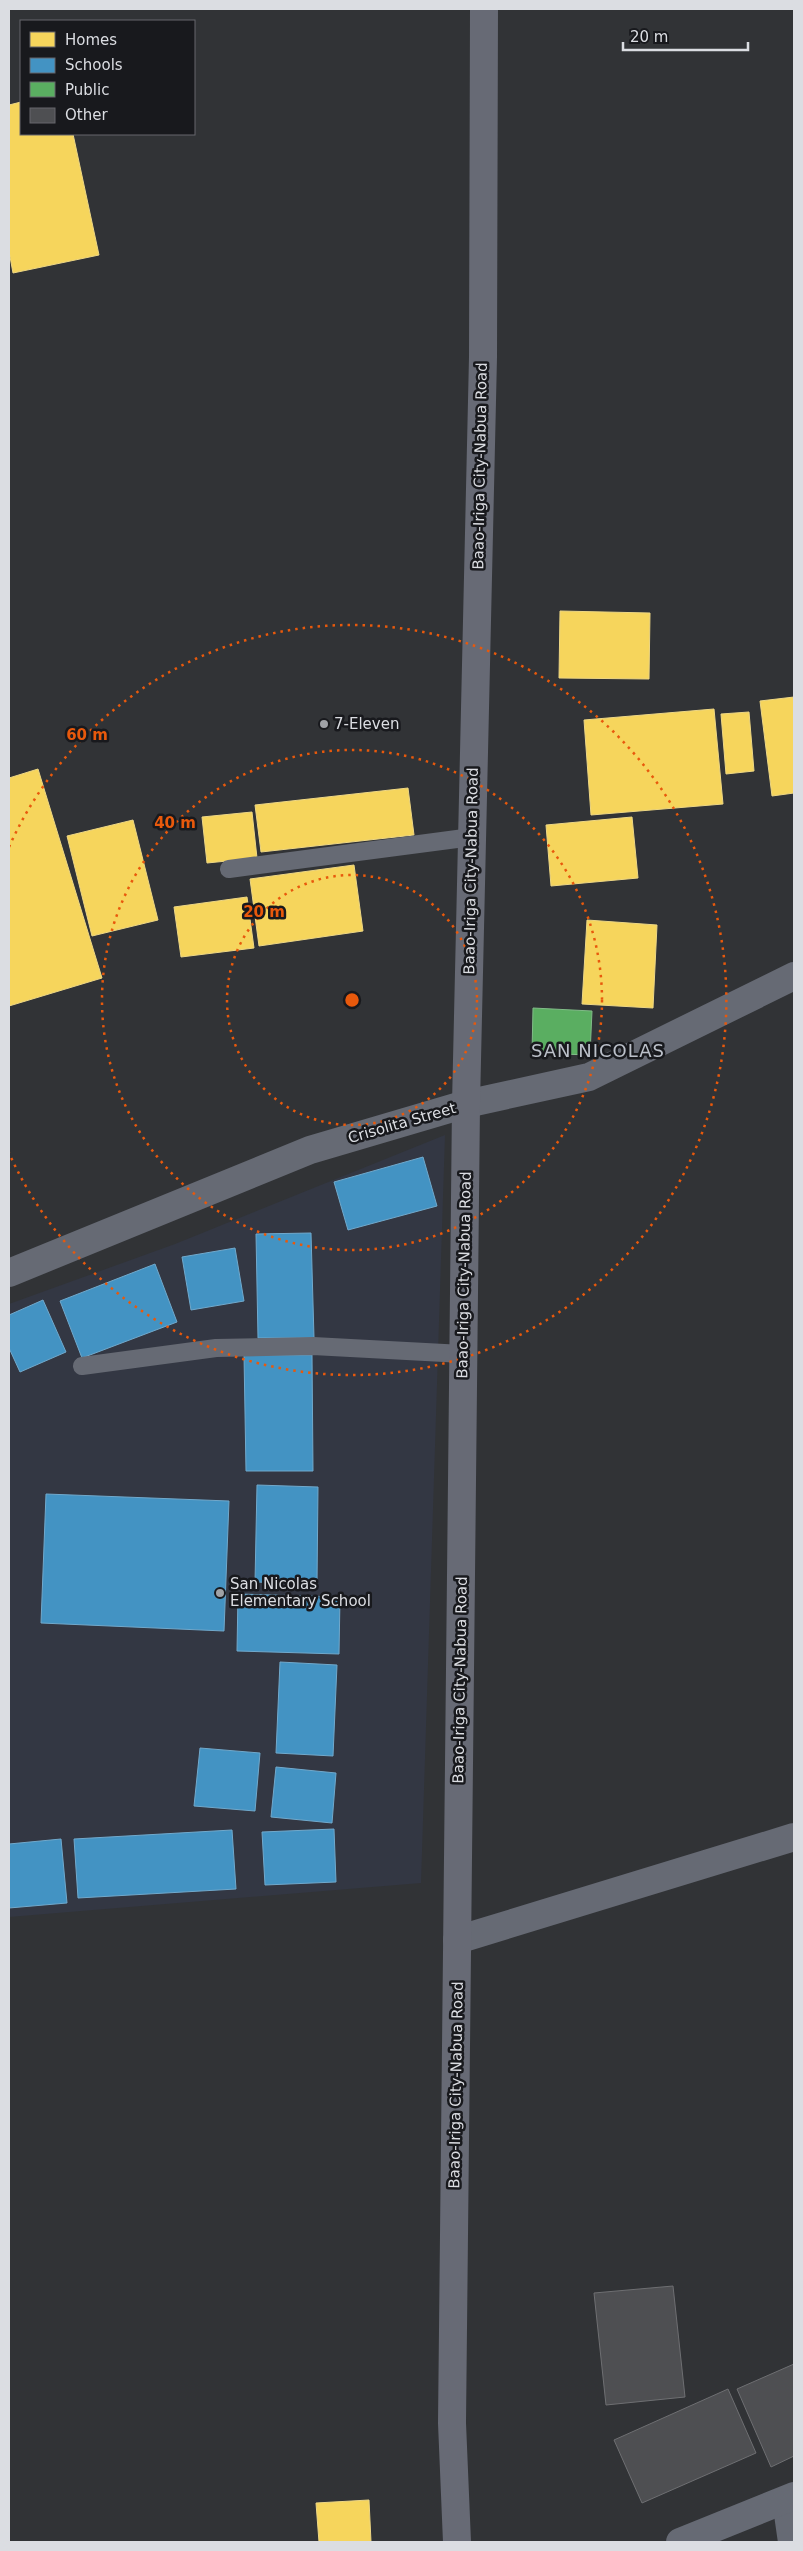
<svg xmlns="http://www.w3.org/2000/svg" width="803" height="2551" font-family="'DejaVu Sans',sans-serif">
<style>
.built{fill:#333743}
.homes{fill:#f6d55c;stroke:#eed784}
.schools{fill:#4393c3;stroke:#71a9cc}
.public{fill:#5aae61;stroke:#81bc88}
.building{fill:#4e4f52;stroke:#6e6f72}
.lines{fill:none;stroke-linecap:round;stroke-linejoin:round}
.lane{stroke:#666a74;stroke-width:18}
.street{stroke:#666a74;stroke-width:28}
.primary{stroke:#676a75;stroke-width:28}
.ring{fill:none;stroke:#e8590c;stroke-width:2.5;stroke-dasharray:2.5 5}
.poi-dot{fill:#a0a2a6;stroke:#18191d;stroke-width:2}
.labels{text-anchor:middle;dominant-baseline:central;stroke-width:5;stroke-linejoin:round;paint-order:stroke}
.street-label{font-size:15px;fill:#dbdde2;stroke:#18191d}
.poi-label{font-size:15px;fill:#dbdde2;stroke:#18191d;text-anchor:start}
.quarter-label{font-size:18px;letter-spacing:1px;fill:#bbc0c9;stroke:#18191d}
.centre{fill:#e8590c;stroke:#18191d;stroke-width:2.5}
.ring-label{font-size:15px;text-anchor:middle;font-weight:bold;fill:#e8590c;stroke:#18191d;stroke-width:5;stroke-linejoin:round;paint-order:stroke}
</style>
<rect width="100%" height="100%" fill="#313336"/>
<polygon class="built" points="445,1135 421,1883 9,1917 9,1304 175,1244"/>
<g class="homes">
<polygon points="21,102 21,134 73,134 99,255 13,273 9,251 9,105"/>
<polygon points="560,611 650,613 649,679 559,678"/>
<polygon points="794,697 794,793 772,796 760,701"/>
<polygon points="714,709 723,804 591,815 584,720"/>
<polygon points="749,712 754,771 726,774 721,714"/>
<polygon points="38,769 102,978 9,1006 9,778"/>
<polygon points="408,788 414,835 261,852 255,805"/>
<polygon points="252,812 257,858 207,863 202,817"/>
<polygon points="632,817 638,878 551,886 546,825"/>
<polygon points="133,820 158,920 92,936 67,836"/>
<polygon points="354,865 363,931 259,946 250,879"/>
<polygon points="247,897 254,948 181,957 174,907"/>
<polygon points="587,920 657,925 653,1008 582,1004"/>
<polygon points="369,2500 371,2542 319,2542 316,2503"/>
</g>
<g class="schools">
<polygon points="423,1157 437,1206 348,1230 334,1182"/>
<polygon points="311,1233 314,1338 258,1338 256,1234"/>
<polygon points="235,1248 244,1301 191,1310 182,1257"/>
<polygon points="155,1264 177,1322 82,1358 60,1301"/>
<polygon points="43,1300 66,1352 20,1372 9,1348 9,1315"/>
<polygon points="244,1355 312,1355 313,1471 246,1471"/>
<polygon points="257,1485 318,1487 317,1584 255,1582"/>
<polygon points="46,1494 229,1501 224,1631 41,1623"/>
<polygon points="238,1594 340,1597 339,1654 237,1651"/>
<polygon points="280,1662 337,1665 333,1756 276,1753"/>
<polygon points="200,1748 260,1753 255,1811 194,1806"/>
<polygon points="276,1767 336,1773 332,1823 271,1817"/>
<polygon points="334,1829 336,1882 265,1885 262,1832"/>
<polygon points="232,1830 236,1889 78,1898 74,1839"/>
<polygon points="61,1839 67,1903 9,1908 9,1844"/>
</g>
<polygon class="public" points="533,1008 592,1011 590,1055 532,1053"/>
<g class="building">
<polygon points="673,2286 685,2397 606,2405 594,2293"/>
<polygon points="794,2364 794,2456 771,2467 737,2389"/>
<polygon points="728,2389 756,2453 642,2503 614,2440"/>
</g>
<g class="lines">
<g class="lane">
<polyline points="229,869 472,837"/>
<polyline points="82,1366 216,1348 313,1346 463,1354"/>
</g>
<g class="street">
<polyline points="9,1273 310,1150 466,1104 589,1077 794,976"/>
<polyline points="457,1940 794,1837"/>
<polyline points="786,2500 792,2542"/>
<polyline points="680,2542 794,2496"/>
</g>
<polyline class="primary" points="457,2542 452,2423 466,1104 483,357 484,9"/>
</g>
<g class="ring">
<circle cx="352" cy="1000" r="125"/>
<circle cx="352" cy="1000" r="250"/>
<path d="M9 847A375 375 0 1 1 9 1153"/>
</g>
<g class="poi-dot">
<circle cx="324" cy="724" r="5"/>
<circle cx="220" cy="1593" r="5"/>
</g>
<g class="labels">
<g class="street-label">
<text transform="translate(480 466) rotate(-89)">Baao-Iriga City-Nabua Road</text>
<text transform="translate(471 871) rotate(-89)">Baao-Iriga City-Nabua Road</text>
<text transform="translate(402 1123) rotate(-16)">Crisolita Street</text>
<text transform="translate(464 1275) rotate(-89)">Baao-Iriga City-Nabua Road</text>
<text transform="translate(460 1680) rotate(-89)">Baao-Iriga City-Nabua Road</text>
<text transform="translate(456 2085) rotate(-89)">Baao-Iriga City-Nabua Road</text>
</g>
<g class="poi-label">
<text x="334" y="724">7-Eleven</text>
<text x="230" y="1584">San Nicolas<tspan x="230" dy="17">Elementary School</tspan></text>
</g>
<g class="quarter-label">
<text x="598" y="1050">SAN NICOLAS</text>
</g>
</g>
<circle cx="352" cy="1000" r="8" class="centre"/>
<g class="ring-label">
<text x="87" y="740">60 m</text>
<text x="175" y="828">40 m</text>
<text x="264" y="917">20 m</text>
</g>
<rect width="803" height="2551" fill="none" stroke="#dbdde2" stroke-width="20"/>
<rect x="20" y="20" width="175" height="115" fill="#18191d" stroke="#66676c"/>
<rect x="30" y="32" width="25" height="15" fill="#f6d55c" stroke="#66676c"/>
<text x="65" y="45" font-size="15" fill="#dbdde2">Homes</text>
<rect x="30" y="58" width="25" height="15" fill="#4393c3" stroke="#66676c"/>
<text x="65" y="70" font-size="15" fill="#dbdde2">Schools</text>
<rect x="30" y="82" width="25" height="15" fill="#5aae61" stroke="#66676c"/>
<text x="65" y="95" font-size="15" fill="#dbdde2">Public</text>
<rect x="30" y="108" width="25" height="15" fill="#4e4f52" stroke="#66676c"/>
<text x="65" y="120" font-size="15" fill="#dbdde2">Other</text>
<path d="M623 42v8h125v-8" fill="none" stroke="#dbdde2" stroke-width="2.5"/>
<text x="630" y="42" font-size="15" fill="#dbdde2" stroke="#18191d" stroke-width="4" paint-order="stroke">20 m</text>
</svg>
